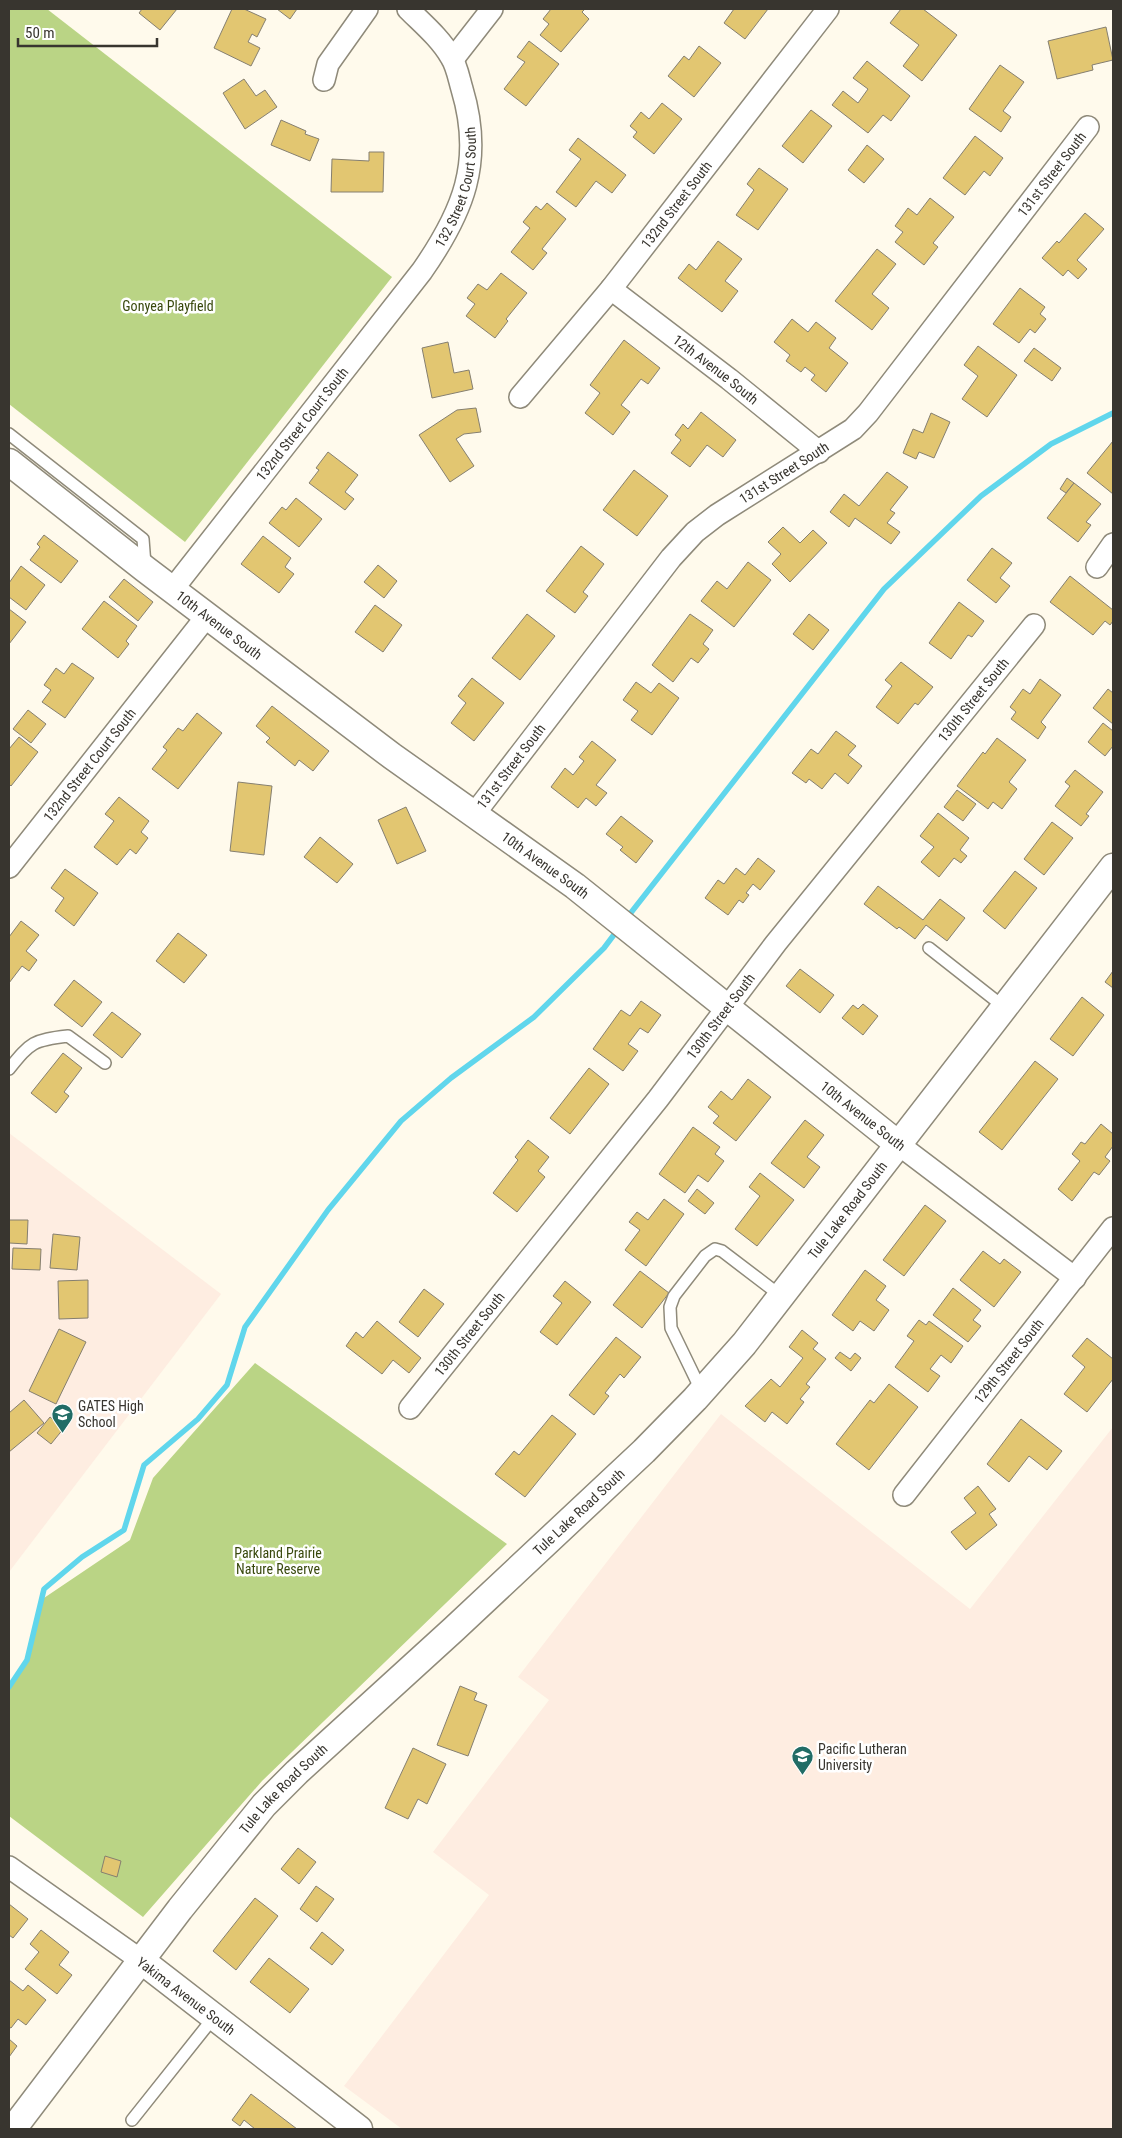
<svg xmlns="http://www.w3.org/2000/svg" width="1122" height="2138" font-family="'Roboto Condensed',sans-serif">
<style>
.education{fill:#feede1}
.green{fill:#bad485}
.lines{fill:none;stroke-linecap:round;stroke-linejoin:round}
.stream{stroke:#60d6ec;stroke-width:5.5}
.building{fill:#e2c671;stroke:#857f70}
.service-casing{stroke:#8f8a7a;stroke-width:14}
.minor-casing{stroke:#8f8a7a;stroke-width:24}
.tertiary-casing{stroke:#8f8a7a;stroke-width:29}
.service{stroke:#fff;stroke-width:11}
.minor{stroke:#fff;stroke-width:21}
.tertiary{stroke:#fff;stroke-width:26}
.labels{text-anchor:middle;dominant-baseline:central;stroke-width:5;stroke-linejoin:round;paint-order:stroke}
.street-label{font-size:14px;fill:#38352f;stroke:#fff}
.park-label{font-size:14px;fill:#38480c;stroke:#fff}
.poi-label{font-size:14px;fill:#38352f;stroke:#fff;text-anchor:start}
</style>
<rect width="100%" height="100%" fill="#fffaec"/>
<g class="education">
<polygon points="9,1133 221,1294 9,1572"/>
<polygon points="721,1414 970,1609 1113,1427 1113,2129 402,2129 344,2086 489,1895 433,1852 549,1700 518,1677"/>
</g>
<g class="green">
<polygon points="9,9 47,9 392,277 185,542 9,404"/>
<polygon points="255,1363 507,1544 262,1781 143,1917 9,1816 9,1687 27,1660 41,1600 130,1540 153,1478"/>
</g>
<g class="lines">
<g class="stream">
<polyline points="626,919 884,589 981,496 1051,444 1113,413"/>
<polyline points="9,1687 27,1660 44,1589 82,1557 124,1530 144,1465 198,1419 227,1385 245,1327 328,1210 401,1121 451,1078 534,1017 604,948 619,928"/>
</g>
</g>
<g class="building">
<polygon points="142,9 177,9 160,30 139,13"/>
<polygon points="232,9 244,9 266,19 257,37 252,34 248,42 260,48 251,66 214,48"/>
<polygon points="277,9 297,9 290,19"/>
<polygon points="551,9 585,9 582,12 589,19 561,52 540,35 549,24 543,19"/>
<polygon points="734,9 768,9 745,39 724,23"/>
<polygon points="901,9 923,9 957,35 922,81 903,66 919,45 890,23"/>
<polygon points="1106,27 1113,60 1092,65 1093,70 1057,79 1048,41"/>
<polygon points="529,41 559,64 526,106 504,89 525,62 517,57"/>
<polygon points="699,46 721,63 694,97 668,76 684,56 689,60"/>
<polygon points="867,61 910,96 891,121 883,115 868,133 832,105 843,91 858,103 868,89 853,78"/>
<polygon points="1000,65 1024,82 1003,111 1011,117 1001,132 969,109"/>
<polygon points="244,79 256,96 265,90 277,107 245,129 223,93"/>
<polygon points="662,103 682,119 654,154 633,137 637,132 630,126 641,112 649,119"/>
<polygon points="811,110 832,126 803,163 782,146"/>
<polygon points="281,120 306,131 305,134 319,139 310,161 271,145"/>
<polygon points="975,136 1003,158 990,176 984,171 965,195 943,178"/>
<polygon points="578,138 626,175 612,193 596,181 576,207 556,192 581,159 569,150"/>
<polygon points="867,145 884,159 864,183 848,170"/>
<polygon points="369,152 384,152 383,192 331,192 332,159 369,161"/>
<polygon points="759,168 788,189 758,230 736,215 754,190 747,184"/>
<polygon points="930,198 954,217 933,243 938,247 924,265 895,242 903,232 895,226 908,208 917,215"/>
<polygon points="547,203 566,219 542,249 547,253 533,270 511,252 530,228 523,222 536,206 541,210"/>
<polygon points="1085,213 1104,229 1077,260 1087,269 1078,279 1068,270 1063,276 1042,258 1057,241 1059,243"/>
<polygon points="718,241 742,259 725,281 738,291 722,312 678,278 689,264 696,270"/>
<polygon points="877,249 896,264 872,294 889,308 872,330 835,301"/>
<polygon points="501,273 527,293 506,319 508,321 495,338 466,316 475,304 467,298 478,284 487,290"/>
<polygon points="1020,288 1045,307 1040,314 1046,319 1035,333 1030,329 1019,343 993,324"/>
<polygon points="792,319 808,332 816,322 836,338 829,348 848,363 826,392 811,380 815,375 805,367 801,372 786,361 790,355 774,342"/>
<polygon points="624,340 660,368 648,384 641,379 621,405 630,412 613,435 585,413 600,393 590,385"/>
<polygon points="448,342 454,373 469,370 473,389 432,398 422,348"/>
<polygon points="978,346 1017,375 987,417 962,399 978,376 964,365"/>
<polygon points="1034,348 1061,368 1052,381 1024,361"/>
<polygon points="476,408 481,432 464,434 456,439 474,466 450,482 419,435 457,410"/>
<polygon points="701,412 736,440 723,457 707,445 690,467 671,453 681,440 675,435 683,424 688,429"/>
<polygon points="931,413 950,422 934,458 919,452 916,459 903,453 913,429 923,433"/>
<polygon points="1113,441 1113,494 1087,473"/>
<polygon points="328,452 358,475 345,492 354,499 345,510 309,483 319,470 316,468"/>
<polygon points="634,470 668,496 637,536 603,510"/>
<polygon points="887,472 908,487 890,510 895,513 887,523 900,532 891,544 855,518 849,527 830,512 844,494 859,506"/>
<polygon points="1067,478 1074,483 1066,493 1060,489"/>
<polygon points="1074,483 1101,504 1086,522 1091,525 1078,542 1047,518"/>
<polygon points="296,498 322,519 299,547 269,523 282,507 286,510"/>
<polygon points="783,527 800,543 813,530 827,543 790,582 772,564 781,554 768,542"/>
<polygon points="44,535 78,561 61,583 30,560 40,547 37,544"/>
<polygon points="263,536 291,558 285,567 294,574 279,593 241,564"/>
<polygon points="581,546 604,564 583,592 588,596 575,613 546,591"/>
<polygon points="992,548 1012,563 1000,578 1010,586 996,603 967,580"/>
<polygon points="748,562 771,580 734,627 701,601 717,581 727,589"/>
<polygon points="378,565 397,581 384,598 364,582"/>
<polygon points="21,566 45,585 26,610 9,597 9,583"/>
<polygon points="1070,576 1113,610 1113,621 1110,625 1105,621 1093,635 1050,602"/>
<polygon points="124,579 153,602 138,621 109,597"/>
<polygon points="104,601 137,626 126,641 129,644 118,658 82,629"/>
<polygon points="959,602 984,621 972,637 968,635 951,659 929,643"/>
<polygon points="375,605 402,625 383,652 355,632"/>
<polygon points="9,609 26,622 9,644"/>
<polygon points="527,614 555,636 520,680 492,658"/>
<polygon points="690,614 713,630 703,644 709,649 698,663 691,658 673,682 652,665"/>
<polygon points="809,614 829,630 813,650 793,634"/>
<polygon points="901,662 933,687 918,705 915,703 898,724 876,707 892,686 885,680"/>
<polygon points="72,663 94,678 65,718 42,702 51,690 44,685 56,668 64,674"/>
<polygon points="472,678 504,703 474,741 451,723 466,703 458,696"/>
<polygon points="1040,679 1061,695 1041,722 1046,727 1038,739 1011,719 1016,712 1010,707 1023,689 1030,694"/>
<polygon points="636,682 651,693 659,683 679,698 652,735 631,720 638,711 623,700"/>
<polygon points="1108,689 1113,693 1113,724 1093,708"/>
<polygon points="272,706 329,751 313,771 299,760 295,766 266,742 270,738 256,726"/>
<polygon points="28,710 46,724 31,743 13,729"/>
<polygon points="197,713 222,733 178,789 152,769 167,750 163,747 178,728 183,731"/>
<polygon points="1103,723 1113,731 1113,746 1105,756 1088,742"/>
<polygon points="836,731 856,746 848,755 862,766 848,784 835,773 822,789 809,779 806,783 792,773 811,749 818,754"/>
<polygon points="19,737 38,752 11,786 9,784 9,749"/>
<polygon points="997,738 1026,760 1009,782 1017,789 1002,809 993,802 988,809 957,786 983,752 985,754"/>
<polygon points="592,741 616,760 596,785 607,793 596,806 586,798 578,808 551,787 565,768 573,775 584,761 579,757"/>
<polygon points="1075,770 1103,792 1086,814 1089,816 1081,826 1055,806 1070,786 1065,782"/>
<polygon points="238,782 272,786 264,855 230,851"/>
<polygon points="957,790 976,804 963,821 944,807"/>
<polygon points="119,797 149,821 141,832 148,838 136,854 130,849 117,865 94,847 114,821 105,814"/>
<polygon points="406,807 426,851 397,864 378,820"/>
<polygon points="938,813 969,838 960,850 967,856 961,863 954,858 939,877 921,862 934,847 920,836"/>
<polygon points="621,816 653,841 636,863 620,850 623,847 606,834"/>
<polygon points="1052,822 1073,838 1044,875 1024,859"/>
<polygon points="320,837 353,864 337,883 304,857"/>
<polygon points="758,858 775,871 760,890 753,884 746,893 749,895 743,903 739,900 728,915 705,898 718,880 724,884 736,868 745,875"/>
<polygon points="65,869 98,893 74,926 55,911 64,898 51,888"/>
<polygon points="1015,871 1037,888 1005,929 983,911"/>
<polygon points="878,886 923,920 940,899 965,918 947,941 926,925 915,939 899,927 897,929 864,904"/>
<polygon points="21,921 39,935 26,951 37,960 29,971 22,966 9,983 9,937"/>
<polygon points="178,933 207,955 184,983 156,961"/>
<polygon points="800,969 834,995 820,1013 786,986"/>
<polygon points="1113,971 1113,988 1105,982"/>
<polygon points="74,980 102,1002 82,1027 54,1005"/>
<polygon points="1082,997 1104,1015 1073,1056 1050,1039"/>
<polygon points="641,1001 661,1015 648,1033 640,1028 628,1044 638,1051 623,1071 593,1049 621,1010 630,1016"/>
<polygon points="863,1004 878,1016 863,1035 842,1018 853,1005 858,1009"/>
<polygon points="112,1012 141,1034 122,1058 93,1035"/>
<polygon points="63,1053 82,1068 64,1092 69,1096 56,1113 31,1093"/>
<polygon points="1035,1061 1058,1079 1002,1150 979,1132"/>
<polygon points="589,1068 609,1084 570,1134 550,1118"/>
<polygon points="748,1079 771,1097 736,1141 713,1123 719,1116 708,1107 721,1091 732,1100"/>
<polygon points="805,1120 824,1135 807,1157 820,1167 804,1188 771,1163"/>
<polygon points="1101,1124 1113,1134 1113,1146 1105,1157 1110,1161 1099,1175 1094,1172 1072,1201 1058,1189 1080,1161 1072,1154 1081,1142 1085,1144"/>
<polygon points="693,1127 720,1147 715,1154 724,1161 708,1182 698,1175 685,1193 659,1174"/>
<polygon points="528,1140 549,1157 538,1171 545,1177 517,1212 493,1193 518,1160 515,1157"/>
<polygon points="760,1173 794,1200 757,1246 735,1229 760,1196 749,1187"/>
<polygon points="697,1189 714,1203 705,1214 688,1201"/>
<polygon points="664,1199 684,1214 646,1266 625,1250 640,1230 629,1222 637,1212 648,1220"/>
<polygon points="925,1205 946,1221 904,1276 883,1260"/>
<polygon points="9,1220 28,1220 27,1244 9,1243"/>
<polygon points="53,1234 80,1237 77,1270 50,1268"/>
<polygon points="13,1248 41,1249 40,1270 12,1269"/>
<polygon points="983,1251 1000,1264 1004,1259 1021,1272 994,1307 960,1280"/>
<polygon points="865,1270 886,1286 876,1300 889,1310 874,1331 860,1321 853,1331 832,1315"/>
<polygon points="640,1271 669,1293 642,1328 613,1305"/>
<polygon points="88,1280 88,1318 59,1319 58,1281"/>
<polygon points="565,1281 591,1302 557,1345 540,1332 562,1303 553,1296"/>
<polygon points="953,1288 981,1310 973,1320 981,1326 968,1342 933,1315"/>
<polygon points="424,1289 444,1304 418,1337 399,1322"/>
<polygon points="919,1320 926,1325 929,1321 963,1346 951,1363 941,1355 930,1369 940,1376 928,1392 895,1367 914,1341 907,1336"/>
<polygon points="377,1321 421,1358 409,1373 393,1360 382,1374 346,1346 356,1332 363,1338"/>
<polygon points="59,1329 86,1342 56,1404 29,1391"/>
<polygon points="802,1330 818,1343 813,1349 826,1359 806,1384 810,1387 800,1399 804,1402 787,1424 772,1412 765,1422 745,1406 771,1379 780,1387 803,1358 789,1347"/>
<polygon points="616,1337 641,1357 624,1378 620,1374 605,1393 609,1396 594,1415 569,1395"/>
<polygon points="1087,1338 1113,1359 1113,1379 1087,1412 1064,1394 1085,1367 1072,1356"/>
<polygon points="840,1352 850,1359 855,1353 861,1358 851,1371 835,1358"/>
<polygon points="889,1384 918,1407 869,1470 836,1444 870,1400 874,1403"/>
<polygon points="24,1400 44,1423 9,1452 9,1413"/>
<polygon points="552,1415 576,1434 525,1497 495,1474 514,1451 519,1455"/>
<polygon points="50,1417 64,1428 51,1444 37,1433"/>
<polygon points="1021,1419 1062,1451 1047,1470 1029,1456 1009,1482 987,1464"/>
<polygon points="978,1486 996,1509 989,1514 997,1525 966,1550 951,1532 976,1513 964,1498"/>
<polygon points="460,1686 477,1693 474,1700 487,1705 468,1756 437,1745"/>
<polygon points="413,1748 446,1764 427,1804 418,1799 408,1819 385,1808"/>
<polygon points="298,1848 316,1862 299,1884 281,1869"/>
<polygon points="105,1856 121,1861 117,1877 101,1872"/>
<polygon points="316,1886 334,1899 317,1922 300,1909"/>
<polygon points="255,1898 278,1916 236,1970 213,1951"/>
<polygon points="9,1904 28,1919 13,1938 9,1935"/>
<polygon points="41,1930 69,1952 59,1965 72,1975 57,1994 25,1969 39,1952 30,1944"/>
<polygon points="322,1932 344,1950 332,1965 310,1948"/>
<polygon points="269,1958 309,1989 290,2013 250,1982"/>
<polygon points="9,1980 23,1991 28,1985 46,2000 26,2025 18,2019 11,2028 9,2027"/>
<polygon points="9,2039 17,2046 9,2057"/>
<polygon points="251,2094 297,2129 255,2129 244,2120 240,2126 232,2120"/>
</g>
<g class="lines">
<defs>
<g id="service">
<polyline points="9,434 143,539 145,565"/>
<polyline points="929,948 1004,1007"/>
<path d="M9 1069C31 1042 33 1040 68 1036L105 1063"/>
<polyline points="702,1392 671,1328 670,1307 674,1296 705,1256 715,1249 722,1251 781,1296"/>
<polyline points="132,2120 214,2017"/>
</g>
<g id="minor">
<polyline points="453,59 492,9"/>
<polyline points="324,80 328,64 367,9"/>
<path id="s1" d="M611 289 729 379 819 452"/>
<path id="s2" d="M520 397 611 289 828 9"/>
<polyline points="1097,567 1113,544"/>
<path id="s3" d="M172 590 422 271C463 212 484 162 462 89 459 79 457 66 451 57 440 38 423 24 408 9"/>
<path id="s4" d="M475 813 671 558 695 532 717 515 853 429 868 413 1088 127"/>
<path id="s5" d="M9 867 207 616"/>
<polyline points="898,1144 1075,1278"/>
<path id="s6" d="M410 1408 658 1099 776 943 1034 625"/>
<path id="s7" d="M904 1495 1113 1228"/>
<polyline points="9,1867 142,1961"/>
</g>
<g id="tertiary">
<path id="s8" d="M9 462 145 569 392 756 575 886 898 1144"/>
<polyline points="142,1961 359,2129"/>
<path id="s9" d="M13 2129 180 1909 264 1805 297 1772 454 1629 644 1451 695 1399 744 1344 1113 867"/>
</g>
</defs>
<use href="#service" class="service-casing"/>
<use href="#minor" class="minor-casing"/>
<use href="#tertiary" class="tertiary-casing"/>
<use href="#service" class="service"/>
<use href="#minor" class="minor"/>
<use href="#tertiary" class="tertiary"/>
</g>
<defs>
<symbol id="school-pin" viewBox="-11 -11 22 30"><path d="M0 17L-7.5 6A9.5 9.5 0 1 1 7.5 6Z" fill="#216c66" stroke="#fff"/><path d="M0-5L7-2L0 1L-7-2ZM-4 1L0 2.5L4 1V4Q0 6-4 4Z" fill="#fff"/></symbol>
<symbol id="university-pin" viewBox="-11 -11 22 30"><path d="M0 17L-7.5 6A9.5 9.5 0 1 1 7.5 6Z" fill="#216c66" stroke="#fff"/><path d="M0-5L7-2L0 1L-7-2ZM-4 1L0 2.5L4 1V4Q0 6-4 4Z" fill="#fff"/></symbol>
</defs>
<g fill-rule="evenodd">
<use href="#school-pin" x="50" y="1402" width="25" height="34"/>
<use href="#university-pin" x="790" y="1744" width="25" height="34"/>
</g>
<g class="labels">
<g class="street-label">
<text stroke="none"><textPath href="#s4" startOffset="869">131st Street South</textPath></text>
<text stroke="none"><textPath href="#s3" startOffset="498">132 Street Court South</textPath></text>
<text stroke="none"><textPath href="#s2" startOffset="248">132nd Street South</textPath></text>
<text stroke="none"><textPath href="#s1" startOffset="132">12th Avenue South</textPath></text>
<text stroke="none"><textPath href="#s3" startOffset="211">132nd Street Court South</textPath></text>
<text stroke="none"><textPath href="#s4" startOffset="464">131st Street South</textPath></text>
<text stroke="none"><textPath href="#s8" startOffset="266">10th Avenue South</textPath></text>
<text stroke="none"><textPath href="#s6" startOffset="905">130th Street South</textPath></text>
<text stroke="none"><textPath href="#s5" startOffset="130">132nd Street Court South</textPath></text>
<text stroke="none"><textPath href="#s4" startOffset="59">131st Street South</textPath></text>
<text stroke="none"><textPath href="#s8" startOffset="671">10th Avenue South</textPath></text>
<text stroke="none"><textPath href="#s6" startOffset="500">130th Street South</textPath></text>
<text transform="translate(863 1116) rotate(38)">10th Avenue South</text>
<text stroke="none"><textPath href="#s9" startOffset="1245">Tule Lake Road South</textPath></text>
<text stroke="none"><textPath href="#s6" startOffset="95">130th Street South</textPath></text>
<text stroke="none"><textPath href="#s7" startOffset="170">129th Street South</textPath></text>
<text stroke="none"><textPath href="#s9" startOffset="840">Tule Lake Road South</textPath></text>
<text stroke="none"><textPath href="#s9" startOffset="435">Tule Lake Road South</textPath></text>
<text transform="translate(186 1996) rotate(37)">Yakima Avenue South</text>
</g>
<g class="park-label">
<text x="168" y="306">Gonyea Playfield</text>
<text x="278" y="1553">Parkland Prairie<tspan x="278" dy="16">Nature Reserve</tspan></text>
</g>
<g class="poi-label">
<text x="78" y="1406">GATES High<tspan x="78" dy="16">School</tspan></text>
<text x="818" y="1749">Pacific Lutheran<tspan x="818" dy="16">University</tspan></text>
</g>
</g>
<rect width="1122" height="2138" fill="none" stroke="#38352f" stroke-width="20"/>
<path d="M18 38v8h139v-8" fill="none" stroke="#38352f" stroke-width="2.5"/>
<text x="25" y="38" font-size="15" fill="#38352f" stroke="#ffffff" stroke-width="4" paint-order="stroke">50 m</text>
</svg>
